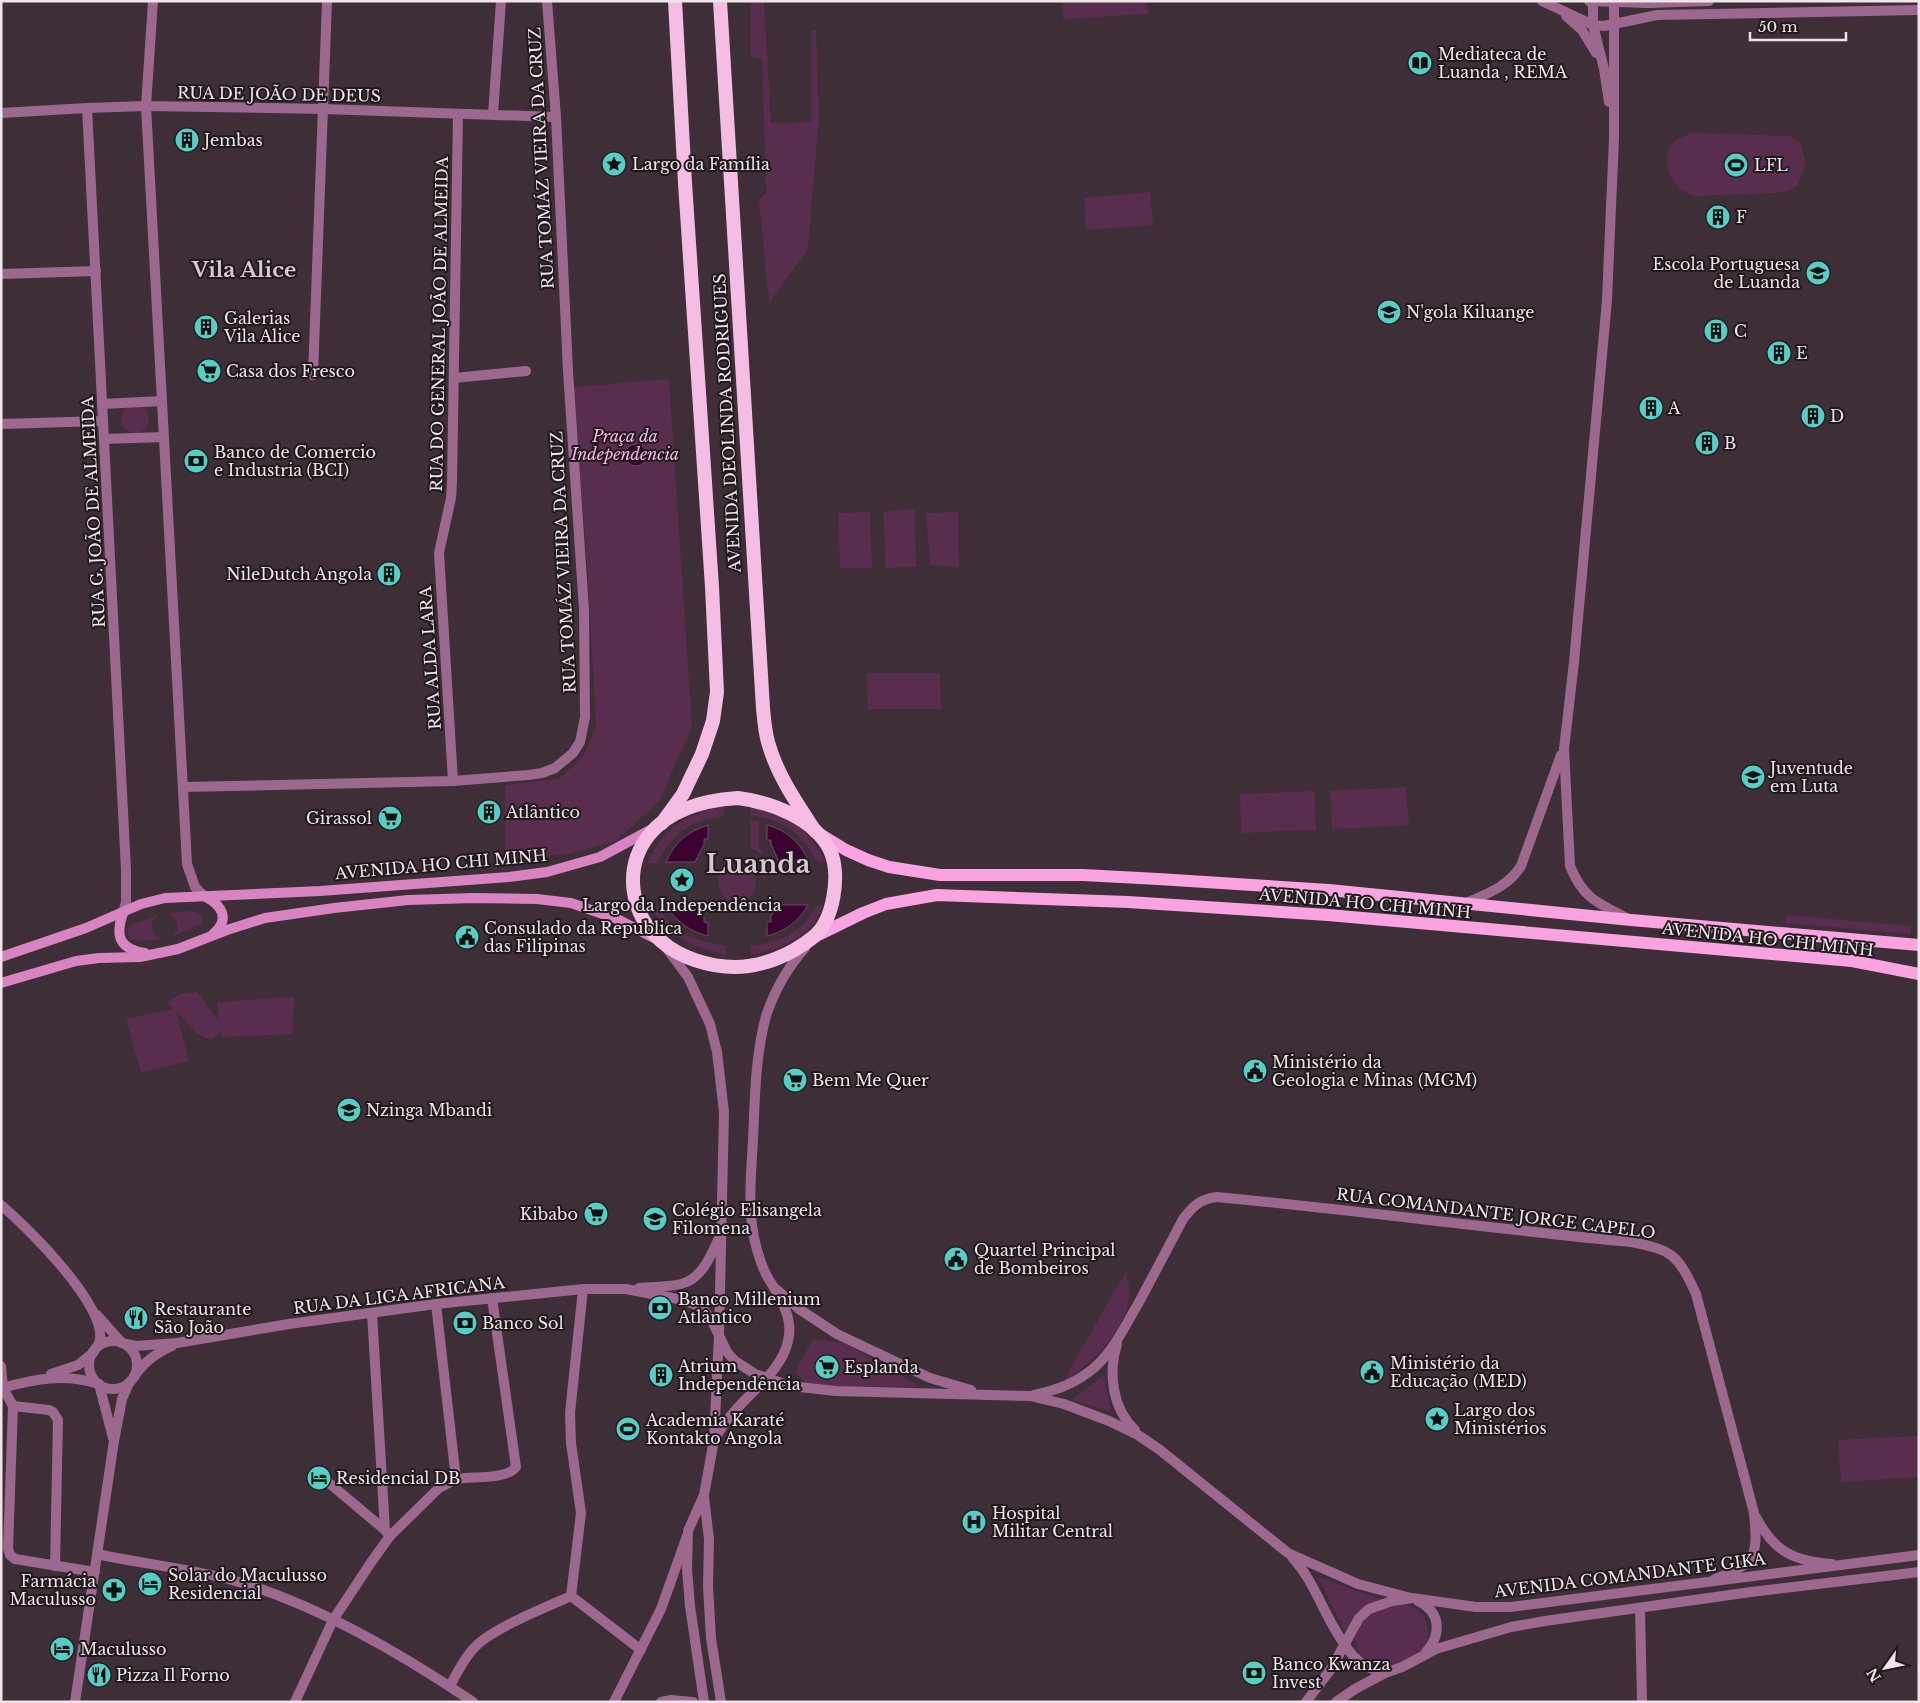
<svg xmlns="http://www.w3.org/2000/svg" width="1920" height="1703" font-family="'Libre Baskerville',serif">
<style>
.green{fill:#592d4d}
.water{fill:#3b0330;stroke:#714768}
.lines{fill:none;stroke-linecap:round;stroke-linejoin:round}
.minor{stroke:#9c688d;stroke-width:10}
.tertiary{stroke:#9c688d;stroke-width:10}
.secondary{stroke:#d784c0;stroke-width:10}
.primary{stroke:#f9a3e0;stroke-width:12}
.trunk{stroke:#f6bde4;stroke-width:14}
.labels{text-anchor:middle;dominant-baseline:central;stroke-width:4;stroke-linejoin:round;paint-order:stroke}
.poi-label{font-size:16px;fill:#efe5eb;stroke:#1f191d;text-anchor:start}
.street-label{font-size:16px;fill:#efe5eb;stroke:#1f191d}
.park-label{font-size:16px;font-style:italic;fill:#f9b9e6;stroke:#1f191d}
.district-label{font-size:21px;font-weight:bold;fill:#d8c6d2;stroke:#1f191d}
.town-label{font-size:26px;font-weight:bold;fill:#d8c6d2;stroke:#1f191d}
</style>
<rect width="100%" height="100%" fill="#3d2e38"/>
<g class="green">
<polygon points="750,1 764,1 771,123 811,122 811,31 816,30 819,117 808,249 769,303 759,200 766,193 762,59 750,56"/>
<polygon points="1062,1 1147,1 1148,14 1063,19"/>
<path d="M1691 133 1790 136 1800 143 1806 162 1798 185 1789 191 1776 193 1693 196C1673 189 1656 160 1674 142 1678 138 1686 136 1691 133Z"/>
<polygon points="1150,192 1153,225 1086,230 1084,198"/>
<polygon points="669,379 692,726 660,800 616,841 568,854 505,859 505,785 559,779 584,755 596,726 587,562 573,387"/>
<circle cx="135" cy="419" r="14"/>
<polygon points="915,509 916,567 886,568 883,512"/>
<polygon points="870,512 872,568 840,568 838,513"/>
<polygon points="958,512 959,567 930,565 926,513"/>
<polygon points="866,673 940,673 941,709 868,709"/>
<polygon points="1406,787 1409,825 1332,829 1330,791"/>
<polygon points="1314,791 1316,830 1241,833 1240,794"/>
<path d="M724 806V816C688 822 675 831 657 863H647C667 825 684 815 724 806Z"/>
<path d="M750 806C791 816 805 825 826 862H817C800 831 785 821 750 815Z"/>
<polygon points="750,821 759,821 759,848 764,851 761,854 750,847"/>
<circle cx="737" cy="883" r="19"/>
<path d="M648 905 657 906C677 935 692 940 726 946V955C688 946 671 936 648 905Z"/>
<path d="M817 906H824C820 912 817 920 811 926 795 944 773 950 751 955V946C785 940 798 935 817 906Z"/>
<path d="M193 911 199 914 202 919 201 924 170 938C182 931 179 917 166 913Z"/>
<path d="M158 915C147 924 152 938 166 939L138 941 131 939 128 934V928L133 924Z"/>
<polygon points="1786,915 1911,926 1911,934 1785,923"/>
<path d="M197 992 219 1022 217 1002 294 997 293 1034 222 1037 221 1031 212 1039C197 1039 186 1021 176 1011L189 1061 141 1073 126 1019 173 1009 168 1002 183 993Z"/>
<path d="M1126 1271C1128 1280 1130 1288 1129 1298 1125 1333 1090 1364 1063 1382Z"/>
<polygon points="813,1339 845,1343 920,1387 806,1386 803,1380 795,1372"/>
<polygon points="1104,1375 1111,1412 1072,1400"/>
<polygon points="1919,1436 1919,1477 1841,1482 1838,1440"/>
<path d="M1318 1577 1383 1600C1362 1606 1352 1612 1346 1634Z"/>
<path d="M1401 1602C1426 1609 1433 1626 1425 1650L1386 1671C1365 1660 1358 1659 1354 1634L1369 1612Z"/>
</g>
<g class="water">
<circle cx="636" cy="455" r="11"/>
<path d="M708 825V839H704V844L695 862H666C675 842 687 832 708 825Z"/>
<path d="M767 825C788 831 799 842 809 861L779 862 771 844V840H767Z"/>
<path d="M779 905H808C798 922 786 931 767 936V922H771V916Z"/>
<path d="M666 906 696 907 704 917V922L708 923V936C689 931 677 922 666 906Z"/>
</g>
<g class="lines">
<g class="minor">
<polyline points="146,106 323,109 556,117"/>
<polyline points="1,113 87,108"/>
<polyline points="493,114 501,1"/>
<polyline points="1,274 96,271"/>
<polyline points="313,375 327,1"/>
<polyline points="454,378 526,371"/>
<polyline points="1,424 103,421"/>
<polyline points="453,781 439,553 451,498 452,483 458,114"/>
<polyline points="183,787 453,781 528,775 542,773 555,768 573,753 580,742 585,717 584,610 568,371 556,117 547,1"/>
<path d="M639 1288C652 1287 668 1287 681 1284 704 1278 712 1252 721 1234"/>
<polyline points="776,1289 799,1309 837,1334 930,1378 971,1390"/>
<polyline points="436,1304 456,1479"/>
<polyline points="372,1313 385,1530 390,1536"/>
<polyline points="122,1343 136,1346 177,1343 289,1324 436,1304 583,1289 626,1289 678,1299 694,1304 704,1310 711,1319 727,1352 735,1361 755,1374 790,1386 836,1391 1030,1396 1064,1404 1109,1421 1138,1435 1160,1450 1288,1553 1358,1584 1411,1598"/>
<path d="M1117 1344C1108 1373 1112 1408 1135 1430"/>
<polyline points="1,1366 3,1388 13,1406 8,1549 10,1555 15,1559 95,1572"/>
<polyline points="51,1374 78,1365 93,1353"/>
<path d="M134 1377C143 1363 156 1353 172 1346"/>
<path d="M1 1388C36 1379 63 1373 99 1384"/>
<path d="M1034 1395C1057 1390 1077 1383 1095 1367 1114 1350 1125 1326 1138 1304 1153 1276 1168 1248 1183 1219 1193 1206 1200 1199 1217 1197 1355 1210 1493 1229 1631 1242 1673 1250 1678 1255 1696 1294L1754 1513C1758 1556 1757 1563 1715 1579"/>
<polyline points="13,1406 49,1410 53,1412 58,1420 55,1566"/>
<polyline points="323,1478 385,1530"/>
<path d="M1756 1517C1774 1552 1794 1561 1832 1564"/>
<path d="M97 1554C142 1564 188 1568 232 1580 315 1603 402 1654 473 1702"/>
<path d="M1292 1557C1316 1583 1324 1617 1345 1645"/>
<polyline points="571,1596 581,1513 571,1443 570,1413 583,1289"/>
<polyline points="571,1596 641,1650"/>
<polyline points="1640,1608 1642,1702"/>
<path d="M450 1686C457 1673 464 1658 475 1647 491 1629 547 1607 571 1596"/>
<path d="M295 1702 333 1620 372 1561 390 1536 439 1488C445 1485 451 1481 457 1479 473 1476 506 1480 516 1467L492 1298"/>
<polyline points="614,1702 661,1609 687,1536"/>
</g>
<g class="tertiary">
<polyline points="153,1 146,106 187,864 195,887 203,895"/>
<polyline points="1542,1 1593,25 1604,26 1657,15 1919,10"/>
<polyline points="1589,1 1648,3 1709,1"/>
<polyline points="1593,2 1593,25 1604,69 1609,102"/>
<path d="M1614 3V138L1607 300 1574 662 1564 749 1570 866C1583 898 1597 903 1627 918"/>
<polyline points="1566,16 1582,30 1596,53"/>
<polyline points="102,404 162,401"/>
<polyline points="104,439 164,437"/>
<path d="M1464 904C1486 894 1508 887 1521 866L1561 755"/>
<polyline points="123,913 126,902 126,870 87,108 146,106"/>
<polyline points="668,950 688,977 710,1024 717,1052 724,1112 719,1336 714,1440 704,1495 688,1531 687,1569 690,1606 704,1702"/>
<path d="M1 1205C26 1226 111 1309 99 1343 98 1346 94 1350 93 1353"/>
<polyline points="97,1315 122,1343"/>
<circle cx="113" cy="1365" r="24"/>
<polyline points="99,1384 113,1438"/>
<path d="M714 1440C720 1430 726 1420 734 1412 752 1390 782 1370 788 1341 794 1317 779 1296 768 1278 762 1268 759 1257 756 1246 747 1212 751 1175 753 1140 755 1099 755 1057 766 1016 774 992 788 967 805 948"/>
<polyline points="704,1497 709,1539 708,1587 711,1638 721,1702"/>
<path d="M1418 1601C1441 1612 1442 1634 1426 1652"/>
<path d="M1345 1645C1355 1661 1367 1669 1385 1673"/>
<polyline points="75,1702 114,1441 122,1399 129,1383"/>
<polyline points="661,1702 671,1700 693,1702"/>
<polyline points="1306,1702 1331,1669 1359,1618 1369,1609 1392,1601 1412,1598 1476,1607 1510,1607 1919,1555"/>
<polyline points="1336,1702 1355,1689 1385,1673 1402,1667 1436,1649 1511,1627 1545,1621 1751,1592 1919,1572"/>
</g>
<g class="secondary">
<path d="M204 896C222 905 231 919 213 934"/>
<path d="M123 913C115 936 119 949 145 953"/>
<polyline points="1,957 86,928 141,904 165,898 320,891 509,877 547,872 600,857 652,829"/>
<polyline points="1,983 76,961 99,958 140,957 178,949 227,930 265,918 334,908 408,900 474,898 537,899 571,903 617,919 654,938"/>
</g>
<g class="primary">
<polyline points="820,834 846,850 868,860 889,867 940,875 1083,875 1158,879 1329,890 1631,920 1919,945"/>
<polyline points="814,937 863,913 886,904 937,895 1128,902 1328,915 1852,961 1919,974"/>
</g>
<g class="trunk">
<path d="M720 1 763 708C764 719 765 732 768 742 777 775 796 802 815 831"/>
<path d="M738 798C770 802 814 818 830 850 841 874 834 922 812 938 791 955 762 967 735 967 710 967 680 958 661 941 630 914 623 868 649 835 670 809 706 800 738 798Z"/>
<polyline points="662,823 683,794 702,754 713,721 717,692 712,587 685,183 675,1"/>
</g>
</g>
<defs>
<symbol id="library-disc" viewBox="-11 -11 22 22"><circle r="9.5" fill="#56cec4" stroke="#1f191d"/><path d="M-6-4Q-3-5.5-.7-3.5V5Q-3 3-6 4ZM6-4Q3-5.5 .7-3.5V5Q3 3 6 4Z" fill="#111"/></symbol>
<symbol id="building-disc" viewBox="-11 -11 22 22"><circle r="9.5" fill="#56cec4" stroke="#1f191d"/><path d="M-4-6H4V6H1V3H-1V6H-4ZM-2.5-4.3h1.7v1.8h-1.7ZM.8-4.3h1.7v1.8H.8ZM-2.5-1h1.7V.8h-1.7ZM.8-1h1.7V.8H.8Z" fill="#111"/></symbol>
<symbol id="sight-disc" viewBox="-11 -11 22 22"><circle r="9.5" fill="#56cec4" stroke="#1f191d"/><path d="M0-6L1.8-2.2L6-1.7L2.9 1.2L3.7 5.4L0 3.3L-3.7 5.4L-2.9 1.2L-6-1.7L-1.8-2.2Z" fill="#111"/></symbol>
<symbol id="stadium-disc" viewBox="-11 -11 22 22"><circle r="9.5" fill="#56cec4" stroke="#1f191d"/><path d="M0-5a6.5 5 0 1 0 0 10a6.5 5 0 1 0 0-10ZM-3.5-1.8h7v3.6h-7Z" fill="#111"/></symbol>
<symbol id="school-disc" viewBox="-11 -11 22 22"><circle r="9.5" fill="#56cec4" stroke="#1f191d"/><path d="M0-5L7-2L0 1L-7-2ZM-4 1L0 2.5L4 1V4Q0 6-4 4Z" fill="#111"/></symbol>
<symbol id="university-disc" viewBox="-11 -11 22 22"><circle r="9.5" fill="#56cec4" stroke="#1f191d"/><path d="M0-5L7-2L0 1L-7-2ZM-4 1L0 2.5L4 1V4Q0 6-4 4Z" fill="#111"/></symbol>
<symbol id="supermarket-disc" viewBox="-11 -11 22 22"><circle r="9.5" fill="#56cec4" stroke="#1f191d"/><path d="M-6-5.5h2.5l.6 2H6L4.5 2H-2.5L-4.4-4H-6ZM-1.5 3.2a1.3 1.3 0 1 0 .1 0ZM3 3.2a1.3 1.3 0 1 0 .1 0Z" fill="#111"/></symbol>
<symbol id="bank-disc" viewBox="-11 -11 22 22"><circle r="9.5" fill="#56cec4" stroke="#1f191d"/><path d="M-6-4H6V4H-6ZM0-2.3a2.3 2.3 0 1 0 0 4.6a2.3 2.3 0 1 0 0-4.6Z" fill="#111"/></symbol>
<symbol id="civic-disc" viewBox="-11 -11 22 22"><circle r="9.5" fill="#56cec4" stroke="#1f191d"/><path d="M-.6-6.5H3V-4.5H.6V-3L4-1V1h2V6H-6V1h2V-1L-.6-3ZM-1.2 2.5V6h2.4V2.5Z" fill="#111"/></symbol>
<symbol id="restaurant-disc" viewBox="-11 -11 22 22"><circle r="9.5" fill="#56cec4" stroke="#1f191d"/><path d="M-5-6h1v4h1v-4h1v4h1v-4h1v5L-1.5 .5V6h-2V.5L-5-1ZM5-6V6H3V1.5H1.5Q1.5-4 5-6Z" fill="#111"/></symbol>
<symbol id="hotel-disc" viewBox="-11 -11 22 22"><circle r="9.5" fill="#56cec4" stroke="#1f191d"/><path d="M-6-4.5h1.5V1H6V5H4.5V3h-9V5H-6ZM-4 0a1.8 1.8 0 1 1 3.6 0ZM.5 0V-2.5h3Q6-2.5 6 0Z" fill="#111"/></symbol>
<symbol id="hospital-disc" viewBox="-11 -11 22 22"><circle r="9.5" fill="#56cec4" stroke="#1f191d"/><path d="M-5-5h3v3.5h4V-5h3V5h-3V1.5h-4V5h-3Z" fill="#111"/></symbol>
<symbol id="pharmacy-disc" viewBox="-11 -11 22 22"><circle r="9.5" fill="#56cec4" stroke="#1f191d"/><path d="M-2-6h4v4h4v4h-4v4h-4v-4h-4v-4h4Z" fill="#111"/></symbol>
</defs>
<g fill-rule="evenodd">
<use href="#library-disc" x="1406" y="49" width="28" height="28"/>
<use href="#building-disc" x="173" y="126" width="28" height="28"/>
<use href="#sight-disc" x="600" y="150" width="28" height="28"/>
<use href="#stadium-disc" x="1722" y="151" width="28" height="28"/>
<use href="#building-disc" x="1704" y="203" width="28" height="28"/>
<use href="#school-disc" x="1804" y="259" width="28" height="28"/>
<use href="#university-disc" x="1375" y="298" width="28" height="28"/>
<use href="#building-disc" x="192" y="313" width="28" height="28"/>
<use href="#building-disc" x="1702" y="317" width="28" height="28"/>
<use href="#building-disc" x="1765" y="339" width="28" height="28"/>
<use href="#supermarket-disc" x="195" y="357" width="28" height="28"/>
<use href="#building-disc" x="1637" y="394" width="28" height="28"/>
<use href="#building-disc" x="1799" y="402" width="28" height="28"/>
<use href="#building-disc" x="1693" y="429" width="28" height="28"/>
<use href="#bank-disc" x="182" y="447" width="28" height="28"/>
<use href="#building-disc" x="375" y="560" width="28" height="28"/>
<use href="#university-disc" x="1739" y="763" width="28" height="28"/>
<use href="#building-disc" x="475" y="798" width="28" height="28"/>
<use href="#supermarket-disc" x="376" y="804" width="28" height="28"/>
<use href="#sight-disc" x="668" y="866" width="28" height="28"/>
<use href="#civic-disc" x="453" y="923" width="28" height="28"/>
<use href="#civic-disc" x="1241" y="1057" width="28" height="28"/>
<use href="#supermarket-disc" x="781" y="1066" width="28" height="28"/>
<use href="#school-disc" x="335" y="1096" width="28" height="28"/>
<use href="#supermarket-disc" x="582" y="1200" width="28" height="28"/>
<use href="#school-disc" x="641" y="1205" width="28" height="28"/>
<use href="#civic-disc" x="942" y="1245" width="28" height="28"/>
<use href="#bank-disc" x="646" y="1294" width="28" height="28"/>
<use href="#restaurant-disc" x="122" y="1304" width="28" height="28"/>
<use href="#bank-disc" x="451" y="1309" width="28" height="28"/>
<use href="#supermarket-disc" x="813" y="1353" width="28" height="28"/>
<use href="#civic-disc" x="1358" y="1358" width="28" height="28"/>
<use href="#building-disc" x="647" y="1361" width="28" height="28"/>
<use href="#sight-disc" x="1423" y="1405" width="28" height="28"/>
<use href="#stadium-disc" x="614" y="1415" width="28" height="28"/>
<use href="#hotel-disc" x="305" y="1464" width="28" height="28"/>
<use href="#hospital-disc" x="960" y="1508" width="28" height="28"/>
<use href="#hotel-disc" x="136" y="1570" width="28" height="28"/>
<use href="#pharmacy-disc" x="100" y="1576" width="28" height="28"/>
<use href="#hotel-disc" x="48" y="1635" width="28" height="28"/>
<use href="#bank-disc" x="1240" y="1659" width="28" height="28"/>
<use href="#restaurant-disc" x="85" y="1661" width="28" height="28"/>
</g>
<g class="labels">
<g class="poi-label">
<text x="1438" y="54">Mediateca de<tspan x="1438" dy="18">Luanda , REMA</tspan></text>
<text x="204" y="140">Jembas</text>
<text x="632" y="164">Largo da Família</text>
<text x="1754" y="165">LFL</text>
<text x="1736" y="217">F</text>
<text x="1800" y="264" text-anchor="end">Escola Portuguesa<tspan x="1800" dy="18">de Luanda</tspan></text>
<text x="1406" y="312">N'gola Kiluange</text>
<text x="224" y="318">Galerias<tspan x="224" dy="18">Vila Alice</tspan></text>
<text x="1734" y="331">C</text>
<text x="1796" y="353">E</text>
<text x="226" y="371">Casa dos Fresco</text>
<text x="1668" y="408">A</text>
<text x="1830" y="416">D</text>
<text x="1724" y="443">B</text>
<text x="214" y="452">Banco de Comercio<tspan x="214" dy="18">e Industria (BCI)</tspan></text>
<text x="372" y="574" text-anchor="end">NileDutch Angola</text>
<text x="1770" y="768">Juventude<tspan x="1770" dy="18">em Luta</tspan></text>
<text x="506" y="812">Atlântico</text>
<text x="372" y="818" text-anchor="end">Girassol</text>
<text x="682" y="905" text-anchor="middle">Largo da Independência</text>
<text x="484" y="928">Consulado da Republica<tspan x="484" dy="18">das Filipinas</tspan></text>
<text x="1272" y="1062">Ministério da<tspan x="1272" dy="18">Geologia e Minas (MGM)</tspan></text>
<text x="812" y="1080">Bem Me Quer</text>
<text x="366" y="1110">Nzinga Mbandi</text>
<text x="672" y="1210">Colégio Elisangela<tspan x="672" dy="18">Filomena</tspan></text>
<text x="578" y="1214" text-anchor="end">Kibabo</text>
<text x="974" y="1250">Quartel Principal<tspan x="974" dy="18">de Bombeiros</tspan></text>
<text x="678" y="1299">Banco Millenium<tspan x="678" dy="18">Atlântico</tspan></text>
<text x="154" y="1309">Restaurante<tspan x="154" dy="18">São João</tspan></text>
<text x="482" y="1323">Banco Sol</text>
<text x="1390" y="1363">Ministério da<tspan x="1390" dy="18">Educação (MED)</tspan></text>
<text x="678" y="1366">Atrium<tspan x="678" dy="18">Independência</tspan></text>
<text x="844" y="1367">Esplanda</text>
<text x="1454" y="1410">Largo dos<tspan x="1454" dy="18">Ministérios</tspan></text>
<text x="646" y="1420">Academia Karaté<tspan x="646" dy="18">Kontakto Angola</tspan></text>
<text x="336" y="1478">Residencial DB</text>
<text x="992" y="1513">Hospital<tspan x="992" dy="18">Militar Central</tspan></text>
<text x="168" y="1575">Solar do Maculusso<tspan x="168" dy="18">Residencial</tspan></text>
<text x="96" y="1581" text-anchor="end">Farmácia<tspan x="96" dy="18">Maculusso</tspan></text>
<text x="80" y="1649">Maculusso</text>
<text x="1272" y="1664">Banco Kwanza<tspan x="1272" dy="18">Invest</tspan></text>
<text x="116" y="1675">Pizza Il Forno</text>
</g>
<g class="street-label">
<text transform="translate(279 94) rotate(1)">RUA DE JOÃO DE DEUS</text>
<text transform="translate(541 158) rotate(-93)">RUA TOMÁZ VIEIRA DA CRUZ</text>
<text transform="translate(439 324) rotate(-89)">RUA DO GENERAL JOÃO DE ALMEIDA</text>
<text transform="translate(727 423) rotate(-93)">AVENIDA DEOLINDA RODRIGUES</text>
<text transform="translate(93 512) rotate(-93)">RUA G. JOÃO DE ALMEIDA</text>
<text transform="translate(563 562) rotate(-93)">RUA TOMÁZ VIEIRA DA CRUZ</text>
<text transform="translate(430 658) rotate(-94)">RUA ALDA LARA</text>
<text transform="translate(441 864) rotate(-5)">AVENIDA HO CHI MINH</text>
<text transform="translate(1365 903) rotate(5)">AVENIDA HO CHI MINH</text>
<text transform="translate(1768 939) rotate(6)">AVENIDA HO CHI MINH</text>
<text transform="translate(1496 1213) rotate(7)">RUA COMANDANTE JORGE CAPELO</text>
<text transform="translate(399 1295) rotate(-7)">RUA DA LIGA AFRICANA</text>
<text transform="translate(1630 1575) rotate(-7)">AVENIDA COMANDANTE GIKA</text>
</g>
<g class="park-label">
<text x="625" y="436">Praça da<tspan x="625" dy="18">Independencia</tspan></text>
</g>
<g class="district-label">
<text x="244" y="270">Vila Alice</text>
</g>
<g class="town-label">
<text x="758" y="864">Luanda</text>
</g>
</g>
<rect width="1920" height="1703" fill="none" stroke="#efe5eb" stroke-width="5"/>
<g transform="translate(1885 1668) rotate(237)" stroke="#1f191d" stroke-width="4" paint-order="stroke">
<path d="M0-4L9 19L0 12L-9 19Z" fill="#efe5eb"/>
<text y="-8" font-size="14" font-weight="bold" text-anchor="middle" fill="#efe5eb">N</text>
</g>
<path d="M1750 32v8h96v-8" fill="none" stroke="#efe5eb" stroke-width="2.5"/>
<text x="1758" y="32" font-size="15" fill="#efe5eb" stroke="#1f191d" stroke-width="4" paint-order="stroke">50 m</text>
</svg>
